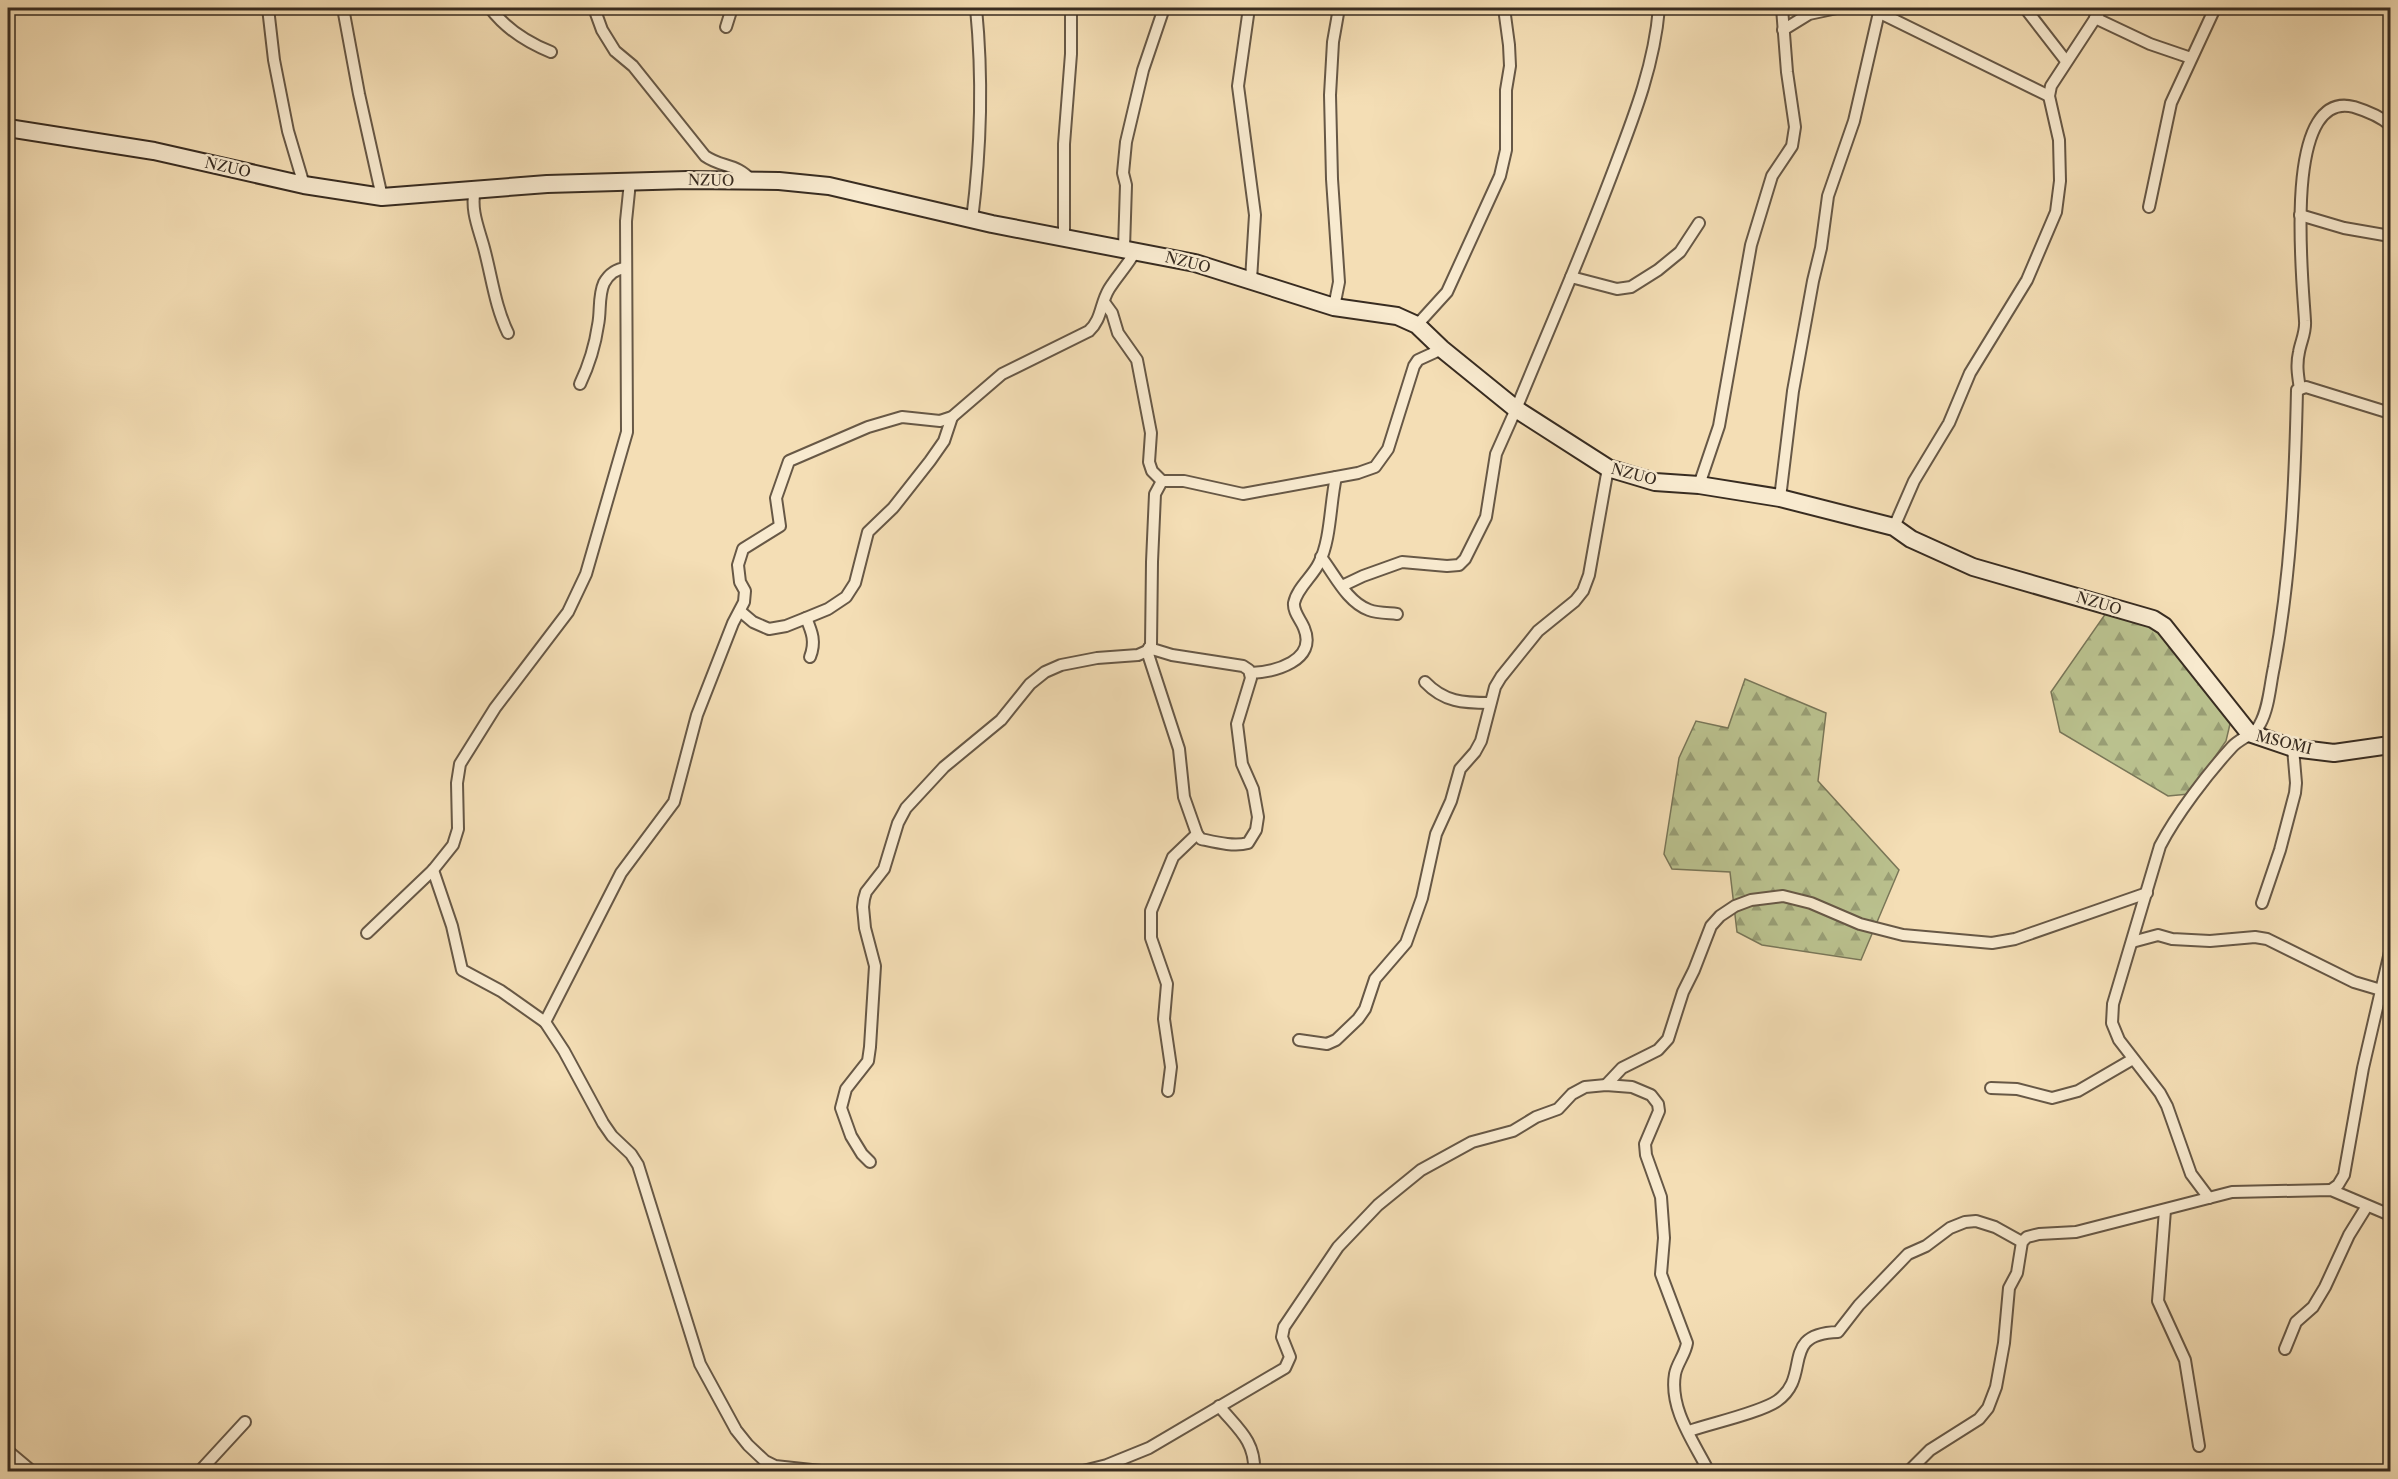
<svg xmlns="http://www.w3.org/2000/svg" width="2398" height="1479" font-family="'Libre Caslon Text',serif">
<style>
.forest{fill:url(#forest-firs);stroke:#797658;stroke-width:1.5}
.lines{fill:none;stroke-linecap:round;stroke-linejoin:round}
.street-casing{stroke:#675846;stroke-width:14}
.secondary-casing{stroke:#382c21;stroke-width:20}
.street{stroke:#f8eacf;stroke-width:10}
.secondary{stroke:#f8eacf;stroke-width:16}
.labels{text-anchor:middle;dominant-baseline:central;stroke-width:5;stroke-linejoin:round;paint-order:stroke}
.street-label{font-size:15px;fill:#382c21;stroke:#f8eacf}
</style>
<defs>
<pattern id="forest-firs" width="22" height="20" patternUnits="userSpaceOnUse" patternTransform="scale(1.5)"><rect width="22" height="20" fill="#bac18e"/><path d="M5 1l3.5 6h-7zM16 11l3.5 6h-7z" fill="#989d74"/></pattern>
</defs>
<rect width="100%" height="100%" fill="#f4deb5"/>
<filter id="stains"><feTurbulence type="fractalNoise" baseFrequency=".00333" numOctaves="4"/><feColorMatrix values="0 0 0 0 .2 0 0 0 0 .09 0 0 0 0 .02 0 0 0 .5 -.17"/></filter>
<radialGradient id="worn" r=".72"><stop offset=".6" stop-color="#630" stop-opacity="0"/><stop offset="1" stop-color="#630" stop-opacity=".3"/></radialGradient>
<g class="forest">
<polygon points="2106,613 2153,627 2219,701 2230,724 2226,741 2189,794 2168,796 2060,732 2051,692"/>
<polygon points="1745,679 1826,713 1818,781 1899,870 1861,960 1762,945 1737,932 1730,872 1672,869 1664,854 1679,758 1696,721 1728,728"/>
</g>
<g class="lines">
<defs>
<g id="street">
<polyline points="268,8 274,60 288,131 304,185"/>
<polyline points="343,8 359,94 382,197"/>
<path d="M490 8C506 29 526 42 551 52"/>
<path d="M594 8 602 30 615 51 633 66 705 156C722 168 737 163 752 181"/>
<polyline points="1249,8 1238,86 1255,215 1251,280"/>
<polyline points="2025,8 2066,61"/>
<polyline points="1878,12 2049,96"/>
<polyline points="2095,18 2150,44 2191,58"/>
<polyline points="726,27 732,8"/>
<polyline points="1783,30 1809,14 1837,8"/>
<path d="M475 189C470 210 479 229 484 248 492 278 495 306 508 333"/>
<polyline points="2149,207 2171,103 2215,8"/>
<polyline points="2300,215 2344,228 2390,236"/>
<path d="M972 220C981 149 983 79 976 8"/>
<polyline points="1064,238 1064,144 1071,54 1071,8"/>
<polyline points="1124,248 1126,185 1123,173 1126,142 1143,70 1164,8"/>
<polyline points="1571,277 1617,289 1631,287 1658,270 1680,252 1699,223"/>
<polyline points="1104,302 1112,313 1118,333 1137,360 1151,433 1149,462 1152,471 1162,481"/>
<polyline points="1334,307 1339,282 1332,179 1330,95 1333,42 1339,8"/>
<polyline points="1417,325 1447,292 1500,176 1506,150 1506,90 1510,66 1509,45 1504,8"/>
<path d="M580 384C589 365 595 346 598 325 601 312 598 296 604 283 609 274 615 269 626 268"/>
<path d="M2300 389C2298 376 2296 365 2299 352 2301 341 2306 332 2305 321 2303 282 2281 88 2354 107 2367 111 2380 116 2390 125"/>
<polyline points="1699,485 1719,426 1751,245 1772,176 1792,146 1795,127 1787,72 1782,8"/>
<polyline points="1780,498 1793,391 1813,281 1821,248 1828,196 1854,121 1880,8"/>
<polyline points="1894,527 1914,481 1949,423 1970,373 2027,280 2056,212 2060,181 2059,140 2049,96 2051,86 2102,8"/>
<path d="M1321 557C1335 575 1347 602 1369 610 1377 613 1388 613 1397 614"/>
<path d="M1342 586 1363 576 1402 562 1447 566 1459 565 1465 559 1486 517 1496 454 1516 409C1547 334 1580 258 1609 182 1631 124 1654 69 1659 8"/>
<polyline points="740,611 753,622 769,629 786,626 806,618 828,609 846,597 855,583 868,532 893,508 930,461 944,441 952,417"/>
<path d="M806 618C812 632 816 642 810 657"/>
<path d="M1147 651 1179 749 1184 797 1197 834 1201 839C1215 842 1234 847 1248 843L1256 830 1258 817 1253 789 1242 764 1237 724 1251 678 1249 670 1243 666 1172 655 1149 648"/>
<path d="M1251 673C1274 672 1318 661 1304 628 1301 620 1293 612 1294 603 1297 588 1313 576 1319 563 1331 540 1330 503 1336 477"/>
<path d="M1425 682C1444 702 1463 703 1490 703"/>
<polyline points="433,870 452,926 462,970 501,991 545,1022 564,1051 603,1123 612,1136 631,1154 638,1165 700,1364 736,1430 748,1445 765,1461 775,1466 830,1472"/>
<polyline points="2262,903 2280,850 2295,793 2296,783 2293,748"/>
<polyline points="367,933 433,870 453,845 458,829 457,783 460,764 495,708 568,612 586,574 627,432 626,221 630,182"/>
<polyline points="2132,942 2158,935 2172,939 2210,941 2255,937 2267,939 2354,982 2381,990"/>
<path d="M545 1022 621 873 674 802 697 715 733 623 744 602 745 591 740 582 738 565 743 549 780 526 776 498 789 461 868 427 902 417 940 421 952 417 1002 374 1089 331C1102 319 1100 304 1109 289 1117 276 1128 265 1136 250"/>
<polyline points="1299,1040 1327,1044 1336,1040 1358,1019 1365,1009 1375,979 1406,943 1422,898 1436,834 1451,801 1460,769 1475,752 1481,741 1495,687 1501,677 1538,631 1575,601 1583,591 1589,575 1608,468"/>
<polyline points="1606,1085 1622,1068 1658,1050 1668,1039 1683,992 1694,970 1711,926 1720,916 1735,906 1751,900 1783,896 1811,903 1860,924 1903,935 1992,943 2015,939 2147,893"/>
<polyline points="1991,1088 2017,1089 2052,1098 2078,1091 2133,1059"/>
<polyline points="1168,1091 1171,1067 1164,1019 1167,984 1151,938 1151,911 1173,857 1197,834"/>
<polyline points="870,1162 862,1154 851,1136 841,1108 846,1089 868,1061 870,1047 875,966 865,928 863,907 864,899 866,892 884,869 898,823 906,808 944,767 1001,720 1030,684 1045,672 1061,665 1097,658 1138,655 1147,651 1151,645 1152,562 1155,494 1162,481 1184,481 1243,494 1358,473 1375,467 1388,449 1414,366 1418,360 1442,349"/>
<polyline points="2331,1190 2338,1185 2344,1175 2363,1068 2390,952"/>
<path d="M2209 1198 2191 1174 2167 1106 2160 1093 2119 1040 2112 1023 2113 1004 2160 846C2176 815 2208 773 2232 747 2240 738 2256 734 2260 724 2269 708 2270 685 2274 667 2291 575 2295 483 2297 390L2306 387 2390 413"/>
<polyline points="2165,1210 2158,1301 2185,1360 2199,1446"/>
<polyline points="2285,1349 2296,1322 2313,1307 2325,1287 2349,1235 2367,1206"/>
<path d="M1219 1406C1237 1428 1256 1441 1254 1472"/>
<path d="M1689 1431C1712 1423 1759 1413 1777 1401 1813 1376 1778 1334 1838 1332L1859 1305 1908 1254 1926 1246 1950 1228 1965 1222 1976 1221 1995 1227 2022 1242"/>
<polyline points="8,1451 33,1472"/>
<polyline points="199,1472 245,1422"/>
<path d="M1079 1472 1107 1465 1149 1448 1285 1368 1290 1357 1282 1337 1284 1327 1338 1247 1378 1205 1421 1170 1472 1142 1513 1131 1536 1117 1558 1109 1572 1094 1585 1087 1606 1085 1632 1087 1651 1095 1658 1104 1659 1111 1645 1144 1646 1155 1661 1197 1664 1238 1661 1274 1687 1343C1685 1355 1677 1363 1675 1374 1669 1409 1694 1442 1709 1472"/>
<polyline points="1908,1472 1930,1450 1979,1419 1988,1408 1996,1387 2004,1343 2009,1288 2017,1273 2022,1242 2027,1237 2039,1234 2076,1232 2232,1192 2331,1190 2390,1215"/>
</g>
<polyline id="secondary" points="8,128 154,151 304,185 382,197 547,184 687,180 779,181 829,186 992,224 1195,263 1334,307 1397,316 1417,325 1442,349 1516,409 1608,468 1655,482 1699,485 1780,498 1894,527 1911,539 1973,567 2153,619 2164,626 2249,733 2293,748 2334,753 2390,745"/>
</defs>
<use href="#street" class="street-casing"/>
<use href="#secondary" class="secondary-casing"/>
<use href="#street" class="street"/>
<use href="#secondary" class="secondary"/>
</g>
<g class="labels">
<g class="street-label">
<text transform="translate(228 167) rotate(13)">NZUO</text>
<text transform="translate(711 180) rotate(1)">NZUO</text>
<text transform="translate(1188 262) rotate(14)">NZUO</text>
<text transform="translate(1634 474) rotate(15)">NZUO</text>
<text transform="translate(2099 603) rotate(17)">NZUO</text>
<text transform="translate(2284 742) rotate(14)">MSOMI</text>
</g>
</g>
<rect width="2398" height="1479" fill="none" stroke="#f4deb5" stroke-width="30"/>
<rect x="9" y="9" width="2380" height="1461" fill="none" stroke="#382c21" stroke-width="3"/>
<rect x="15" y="15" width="2368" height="1449" fill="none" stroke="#382c21" stroke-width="1.5"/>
<rect width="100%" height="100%" filter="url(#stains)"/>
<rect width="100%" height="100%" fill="url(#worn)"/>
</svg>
